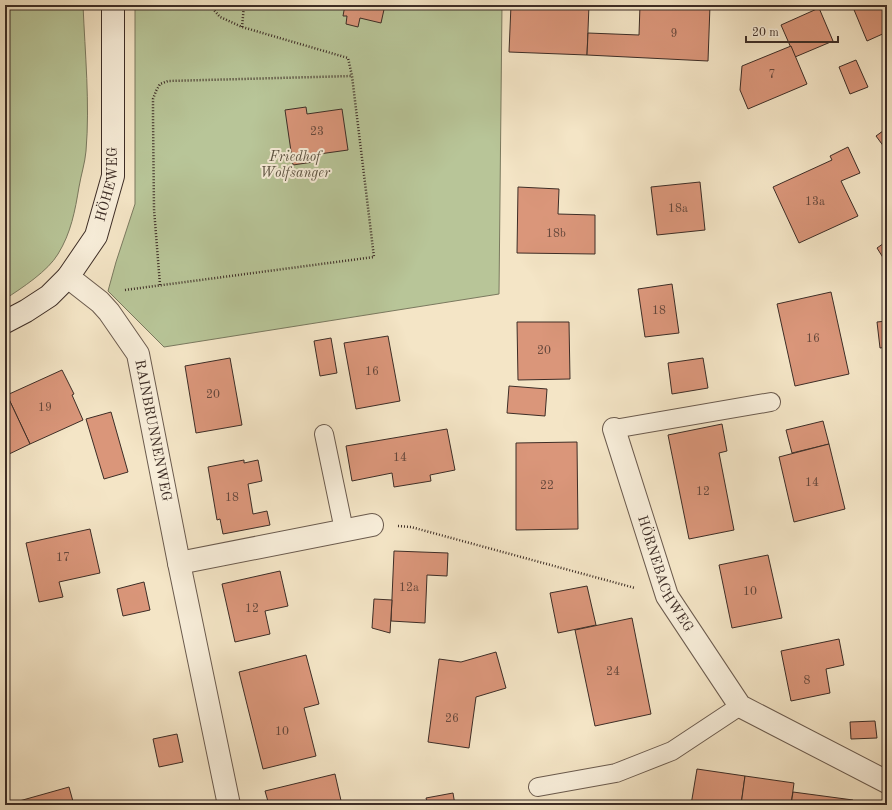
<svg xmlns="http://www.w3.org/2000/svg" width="892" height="810" font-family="'Old Standard TT',serif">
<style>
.green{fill:#b8c598;stroke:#7a795f}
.building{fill:#da967a;stroke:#3d2d26}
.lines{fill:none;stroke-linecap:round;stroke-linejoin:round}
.lane-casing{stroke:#6b5b4e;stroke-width:20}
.street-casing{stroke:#6b5b4e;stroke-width:24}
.secondary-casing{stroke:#3d2d26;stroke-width:24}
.path{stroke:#3d2d26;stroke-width:2.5;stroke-dasharray:1 2;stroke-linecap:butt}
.lane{stroke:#f8eeda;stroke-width:18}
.street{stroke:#f8eeda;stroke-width:22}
.secondary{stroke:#f8eeda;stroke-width:22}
.labels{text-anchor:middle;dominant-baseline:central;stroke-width:4;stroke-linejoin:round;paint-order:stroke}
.number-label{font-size:12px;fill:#64473b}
.park-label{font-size:14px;font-style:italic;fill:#5c5342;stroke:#f8eeda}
.street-label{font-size:14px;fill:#3d2d26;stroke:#f8eeda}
</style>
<rect width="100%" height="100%" fill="#f4e5c6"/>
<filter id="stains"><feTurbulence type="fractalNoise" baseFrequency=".005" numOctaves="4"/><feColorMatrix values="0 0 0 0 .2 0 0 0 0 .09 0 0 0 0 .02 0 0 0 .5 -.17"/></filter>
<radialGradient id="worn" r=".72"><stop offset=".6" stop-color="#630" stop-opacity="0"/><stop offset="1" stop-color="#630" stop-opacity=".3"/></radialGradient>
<g class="green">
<path d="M5 5H83C85 53 90 104 86 151 85 163 81 175 79 187 75 211 71 233 58 254 48 271 22 288 5 299Z"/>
<polygon points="135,5 502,5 499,294 164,347 108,291 116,262 135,204"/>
</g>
<g class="building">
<polygon points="345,5 385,5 381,23 360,18 358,27 346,24 347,16 343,16"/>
<polygon points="511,5 589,5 587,55 509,52"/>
<polygon points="640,5 710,5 708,61 587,55 588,33 639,35"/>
<polygon points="852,5 887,5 887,32 867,41"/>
<polygon points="819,8 833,41 795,57 781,25"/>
<polygon points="791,46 807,84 748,109 740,90 742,66"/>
<polygon points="856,60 868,87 850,94 839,67"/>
<polygon points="306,107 307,114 342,109 348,150 312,155 313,162 293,165 285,110"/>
<polygon points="887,128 887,151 876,136"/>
<polygon points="848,147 860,173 841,181 858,216 799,243 773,187 832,160 830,156"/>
<polygon points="700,182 705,230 657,235 651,187"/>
<polygon points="518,187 559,189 558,214 595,215 595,254 517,253"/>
<polygon points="887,241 887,264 877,248"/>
<polygon points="672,284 679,333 645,337 638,289"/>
<polygon points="831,292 849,374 795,386 777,304"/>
<polygon points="887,321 887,347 880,348 877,322"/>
<polygon points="517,322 569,322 570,379 518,380"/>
<polygon points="388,336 400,401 356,409 344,343"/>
<polygon points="331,338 337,373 320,376 314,341"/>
<polygon points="230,358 242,425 196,433 185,366"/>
<polygon points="703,358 708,388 672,394 668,363"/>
<polygon points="62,370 74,394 72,395 83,420 30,444 7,395"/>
<polygon points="509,386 547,389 545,416 507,413"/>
<polygon points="7,395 30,444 5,456 5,396"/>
<polygon points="111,412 128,472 104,479 86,419"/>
<polygon points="823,421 829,444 792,453 786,430"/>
<polygon points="722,424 727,451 719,453 734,530 689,539 668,435"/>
<polygon points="447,429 455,470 430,475 431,481 394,487 392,473 352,481 346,446"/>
<polygon points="577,442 578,529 516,530 516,443"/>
<polygon points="829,444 845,509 794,522 779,457"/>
<polygon points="244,460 244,463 258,460 262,481 248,484 253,514 267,511 270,525 223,534 220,519 217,520 208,467"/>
<polygon points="90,529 100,573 59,582 63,597 39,602 26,543"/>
<polygon points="394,551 448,553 447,576 427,575 425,623 391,621"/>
<polygon points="768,555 782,618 732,628 719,565"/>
<polygon points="280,571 288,606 265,611 270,634 235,642 222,584"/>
<polygon points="144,582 150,610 123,616 117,589"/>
<polygon points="587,586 596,625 558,633 550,593"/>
<polygon points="374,599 392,600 390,633 372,628"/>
<polygon points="632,618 651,714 595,726 575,630"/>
<polygon points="839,639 844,665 826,669 830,693 791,701 781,651"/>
<polygon points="496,652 506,688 476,697 469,748 428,742 439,659 461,662"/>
<polygon points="306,655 319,704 304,708 316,756 263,769 239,672"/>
<polygon points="875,721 877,738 851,739 850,722"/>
<polygon points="177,734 183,762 159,767 153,739"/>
<polygon points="697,769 745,776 741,805 691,805"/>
<polygon points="335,774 342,805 269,805 265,791"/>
<polygon points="745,776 794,783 791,805 741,805"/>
<polygon points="69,787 74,805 5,805"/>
<polygon points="793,792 853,800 852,805 791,805"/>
<polygon points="453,793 455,805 428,805 426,798"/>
<polygon points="609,801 610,805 589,805"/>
</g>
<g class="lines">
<defs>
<g id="lane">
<polyline points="614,429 771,402"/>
<polyline points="324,434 344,530"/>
<polyline points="538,787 616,773 672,751 740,706"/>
</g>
<g id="street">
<path id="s1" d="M68 277 100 302 109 312 138 354 179 563 229 805"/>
<path id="s2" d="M614 429 667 596 740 706 887 782"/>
<polyline points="179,563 372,525"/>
</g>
<g id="secondary">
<path id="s3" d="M5 322 26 311 49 296 68 277 96 236 113 176V5"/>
</g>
</defs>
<use href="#lane" class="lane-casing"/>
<use href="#street" class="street-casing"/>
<use href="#secondary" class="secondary-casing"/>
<g class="path">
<polyline points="242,27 244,5"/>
<polyline points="160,285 154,209 153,116 153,99 156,91 160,84 168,81 352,76"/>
<polyline points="125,290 374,257 352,76 348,58 242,27 220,17 213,9 212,5"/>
<polyline points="398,526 411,527 635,588"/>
</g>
<use href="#lane" class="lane"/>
<use href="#street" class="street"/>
<use href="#secondary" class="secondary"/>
</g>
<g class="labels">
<g class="number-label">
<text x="674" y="34">9</text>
<text x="772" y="75">7</text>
<text x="317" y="132">23</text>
<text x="815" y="202">13a</text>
<text x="678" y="209">18a</text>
<text x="556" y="234">18b</text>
<text x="659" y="311">18</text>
<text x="813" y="339">16</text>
<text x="544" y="351">20</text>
<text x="372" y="372">16</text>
<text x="213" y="395">20</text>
<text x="45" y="408">19</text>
<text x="400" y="458">14</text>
<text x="812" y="483">14</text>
<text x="547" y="486">22</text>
<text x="703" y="492">12</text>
<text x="232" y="498">18</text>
<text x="63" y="558">17</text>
<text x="409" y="588">12a</text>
<text x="750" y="592">10</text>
<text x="252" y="609">12</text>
<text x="613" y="672">24</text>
<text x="807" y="681">8</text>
<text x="452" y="719">26</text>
<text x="282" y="732">10</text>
</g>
<g class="park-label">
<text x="295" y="157">Friedhof<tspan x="295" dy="16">Wolfsanger</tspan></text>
</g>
<g class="street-label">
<text stroke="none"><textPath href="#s3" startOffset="181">HÖHEWEG</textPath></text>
<text stroke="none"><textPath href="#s1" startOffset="183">RAINBRUNNENWEG</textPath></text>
<text stroke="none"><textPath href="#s2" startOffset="154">HÖRNEBACHWEG</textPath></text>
</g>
</g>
<rect width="892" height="810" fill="none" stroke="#f4e5c6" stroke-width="20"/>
<rect x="6" y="6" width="880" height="798" fill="none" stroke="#3d2d26" stroke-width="2"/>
<rect x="10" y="10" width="872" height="790" fill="none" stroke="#3d2d26"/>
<path d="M746 36v6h92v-6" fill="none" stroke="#3d2d26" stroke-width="2"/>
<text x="752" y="36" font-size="12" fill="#3d2d26" stroke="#f8eeda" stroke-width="3" paint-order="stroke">20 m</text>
<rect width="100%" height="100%" filter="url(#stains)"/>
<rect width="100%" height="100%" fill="url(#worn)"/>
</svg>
